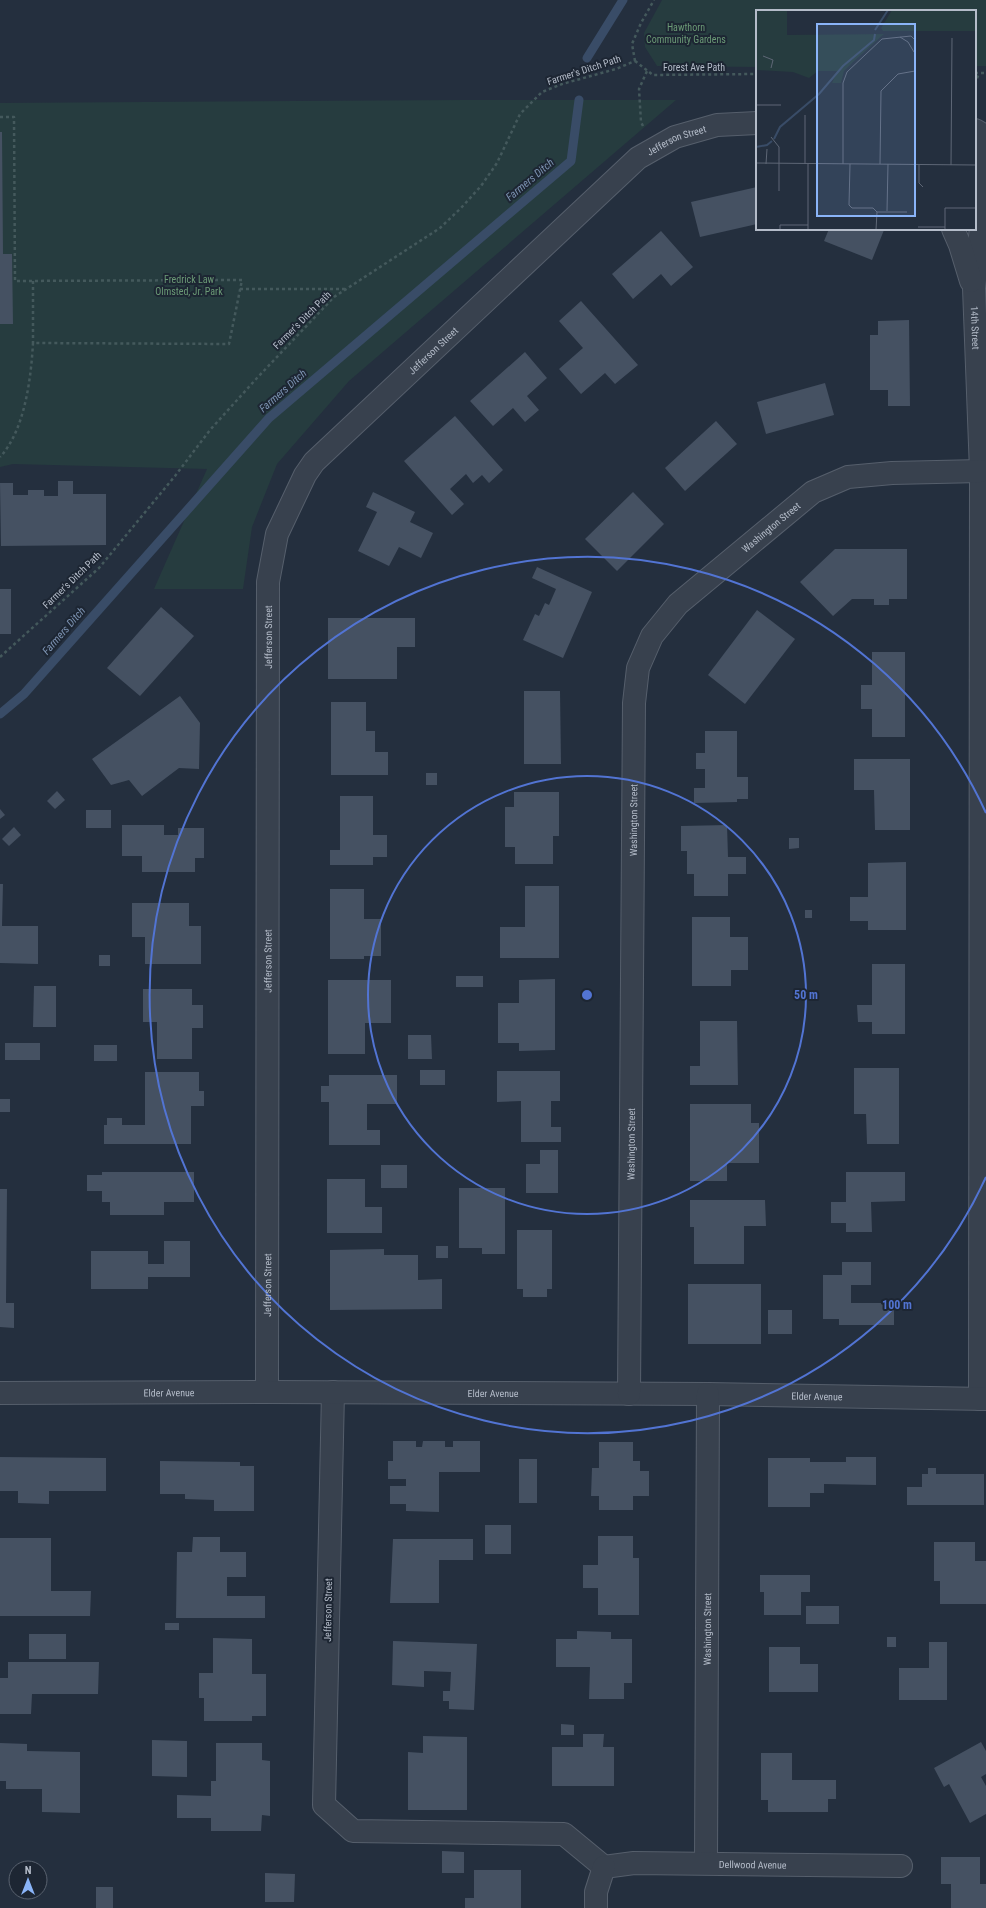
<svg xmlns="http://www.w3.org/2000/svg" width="986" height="1908" font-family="'Roboto Condensed',sans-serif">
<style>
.green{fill:#263c3f}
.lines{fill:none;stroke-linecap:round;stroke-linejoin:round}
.stream{stroke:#394c67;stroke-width:9}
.building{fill:#455162}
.minor-casing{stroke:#565f6c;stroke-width:24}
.path{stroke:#44595c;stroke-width:2.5;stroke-dasharray:3 3;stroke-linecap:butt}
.minor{stroke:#38414e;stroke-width:22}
.ring{fill:none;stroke:#5274d3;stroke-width:2}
.labels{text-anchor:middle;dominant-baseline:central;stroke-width:4;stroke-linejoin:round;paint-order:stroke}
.park-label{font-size:10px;fill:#6b9a76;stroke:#1d2633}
.street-label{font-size:10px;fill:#b4bcc9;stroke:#1d2633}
.water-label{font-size:11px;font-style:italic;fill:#7c92b1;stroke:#1d2633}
.inset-river{fill:none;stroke:#394c67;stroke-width:2}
.inset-road{fill:none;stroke:#5e6776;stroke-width:1}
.view{fill:#8ab4f8;fill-opacity:0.15;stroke:#8ab4f8;stroke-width:2}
.inset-edge{fill:none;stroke:#b4bcc9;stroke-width:2}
.centre{fill:#5274d3;stroke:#1d2633;stroke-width:2}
.ring-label{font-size:12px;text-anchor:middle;font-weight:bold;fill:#5274d3;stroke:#1d2633;stroke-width:4;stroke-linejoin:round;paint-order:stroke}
</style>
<rect width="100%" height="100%" fill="#242f3e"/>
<g class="green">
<polygon points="662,0 986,0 986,66 975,66 975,11 757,11 757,67 657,66 645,47 644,33"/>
<polygon points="461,100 676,100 349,381 277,464 252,527 243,589 154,589 207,469 13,464 0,467 0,103"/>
</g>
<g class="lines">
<g class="stream">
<polyline points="587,58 623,0"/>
<polyline points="0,714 24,694 269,418 571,161 579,100"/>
</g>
</g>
<g class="building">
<polygon points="0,132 2,132 3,254 12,254 13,324 0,324"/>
<polygon points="757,187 757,224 700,237 691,202"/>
<polygon points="829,229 882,229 884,230 872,260 824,241"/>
<polygon points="661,231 693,267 671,286 661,274 633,299 612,274"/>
<polygon points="581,301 638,365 615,384 605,373 581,394 559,369 583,348 559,321"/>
<polygon points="909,320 910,406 888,406 888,390 870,390 870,335 878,335 878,321"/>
<polygon points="525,352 547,378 527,396 539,410 525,422 513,408 493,426 470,401"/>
<polygon points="825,383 834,415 766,434 757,402"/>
<polygon points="455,416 503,470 489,483 482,475 473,483 466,474 450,489 464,504 452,515 404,461"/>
<polygon points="716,421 737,444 685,491 665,468"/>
<polygon points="58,481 73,481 73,494 106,494 106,545 1,546 0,483 13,483 13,495 28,495 28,490 44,490 44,496 58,496"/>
<polygon points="373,492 415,512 410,522 433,533 421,558 399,547 389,566 358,551 377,512 366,507"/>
<polygon points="633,492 664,524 617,571 585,539"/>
<polygon points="835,549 907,549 907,599 889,599 889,605 874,605 874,599 852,599 833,616 800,582"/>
<polygon points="537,567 592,592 563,658 523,640 535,614 539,616 545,603 549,605 556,589 532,578"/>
<rect x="0" y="589" width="11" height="45"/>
<polygon points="161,607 194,636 140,696 107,668"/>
<polygon points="757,610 795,639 745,704 708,675"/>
<polygon points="328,618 415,618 415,647 397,647 397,679 328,679"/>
<polygon points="872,652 905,652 905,737 872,737 872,709 861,709 861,685 872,685"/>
<polygon points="524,691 560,691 561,764 524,764"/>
<polygon points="180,696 200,723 199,769 179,768 142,796 129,780 111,785 92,759"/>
<polygon points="331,702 366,702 366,731 375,731 375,752 388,752 388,775 331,775"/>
<polygon points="705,731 737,731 737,777 748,777 748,799 737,799 737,802 694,803 694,788 705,788 705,769 696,769 696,753 705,753"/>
<polygon points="854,759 910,759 910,830 875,830 874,790 854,790"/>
<rect x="426" y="773" width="11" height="12"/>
<polygon points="57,791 65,800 55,809 47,801"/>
<polygon points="514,792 559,792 559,836 553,836 553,864 515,864 515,847 505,847 505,807 514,807"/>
<polygon points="340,796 373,796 373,835 387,835 387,857 373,857 373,865 330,865 330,850 340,850"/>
<polygon points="0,809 5,815 0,819"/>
<rect x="86" y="810" width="25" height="18"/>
<polygon points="122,825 164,825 164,835 178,835 178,828 204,828 204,858 195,858 195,872 142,872 142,856 122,856"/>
<polygon points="727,825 728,857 746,857 746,874 728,874 728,896 694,896 694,874 687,874 687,851 681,851 681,826"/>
<polygon points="14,827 21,835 9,846 2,839"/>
<polygon points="789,838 799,838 799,848 789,849"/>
<polygon points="906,862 906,930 868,930 868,921 850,921 850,897 868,897 868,863"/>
<polygon points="0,884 3,884 2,926 38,926 38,964 0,963"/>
<polygon points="525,886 559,886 559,958 500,958 500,927 525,927"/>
<polygon points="330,889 364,889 364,919 381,919 381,956 364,956 364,959 330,959"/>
<polygon points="132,903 189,903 189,926 201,926 201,964 145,964 145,937 132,937"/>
<rect x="805" y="910" width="7" height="8"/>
<polygon points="692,917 730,917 730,937 748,937 748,970 731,970 731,986 692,986"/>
<rect x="99" y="955" width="11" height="11"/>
<polygon points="872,964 905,964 905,1034 872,1034 872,1022 858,1022 857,1005 872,1005"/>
<rect x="456" y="976" width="27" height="11"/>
<polygon points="555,979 555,1050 519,1051 519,1043 498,1043 498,1003 519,1003 519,980"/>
<polygon points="328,980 391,980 391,1023 365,1023 365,1054 328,1054"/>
<polygon points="34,986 56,986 56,1027 33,1027"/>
<polygon points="143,989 192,989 192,1005 203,1005 203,1028 192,1028 192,1059 157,1059 157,1022 143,1022"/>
<polygon points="700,1021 737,1021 738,1085 690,1085 690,1066 700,1066"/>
<polygon points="408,1035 431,1035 432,1059 408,1059"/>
<rect x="5" y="1043" width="35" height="17"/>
<rect x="94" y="1045" width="23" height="16"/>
<polygon points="854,1068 899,1068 899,1144 867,1144 866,1114 854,1114"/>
<rect x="420" y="1070" width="25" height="15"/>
<polygon points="497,1071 560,1071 560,1101 551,1101 551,1127 561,1127 561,1142 521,1142 521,1101 497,1102"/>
<polygon points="145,1072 199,1072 199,1091 204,1091 204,1106 191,1106 191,1144 104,1144 104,1125 107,1125 107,1118 122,1118 122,1125 145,1125"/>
<polygon points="329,1075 397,1075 397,1104 367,1104 367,1130 380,1130 380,1145 329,1145 329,1102 321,1102 321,1086 329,1086"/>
<rect x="0" y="1099" width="10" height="13"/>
<polygon points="690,1104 751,1104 751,1123 759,1123 759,1163 727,1163 727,1181 690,1181"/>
<polygon points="540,1150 558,1150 558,1193 526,1193 526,1164 540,1164"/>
<rect x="381" y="1165" width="26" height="23"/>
<polygon points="102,1172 194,1172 194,1202 164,1202 164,1215 110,1215 110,1202 102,1202 102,1191 87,1191 87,1175 102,1175"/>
<polygon points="846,1172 905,1172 905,1201 871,1202 872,1232 846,1232 846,1223 831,1223 831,1202 846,1202"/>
<polygon points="327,1179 365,1179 365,1207 382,1207 382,1233 327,1233"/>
<polygon points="459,1188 505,1188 505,1254 482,1254 482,1248 459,1248"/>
<polygon points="0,1189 7,1189 6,1303 14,1303 14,1328 0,1327"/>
<polygon points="690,1200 765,1200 766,1226 744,1226 744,1264 694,1264 694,1227 690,1227"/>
<polygon points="517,1230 552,1230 552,1289 547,1289 547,1297 523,1297 523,1289 517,1289"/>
<polygon points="164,1241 190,1241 190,1277 148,1277 148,1289 91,1289 91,1251 148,1251 148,1264 164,1264"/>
<rect x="436" y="1246" width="12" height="12"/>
<polygon points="384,1249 384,1255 418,1255 418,1280 442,1279 442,1309 330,1310 330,1250"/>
<polygon points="842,1262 871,1262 871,1285 851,1285 851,1303 894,1303 894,1325 839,1325 839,1319 823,1319 823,1275 842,1275"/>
<rect x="688" y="1284" width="73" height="60"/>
<rect x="768" y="1310" width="24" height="24"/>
<polygon points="393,1441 416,1441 416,1447 422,1447 423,1441 445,1441 445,1447 453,1447 453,1441 480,1441 480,1472 439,1472 439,1512 406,1511 406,1504 390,1504 390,1486 406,1486 406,1479 388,1479 388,1461 393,1461"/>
<polygon points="599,1442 633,1442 633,1461 640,1461 640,1471 649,1471 649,1496 633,1496 633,1510 599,1510 599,1496 591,1496 592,1468 599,1468"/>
<polygon points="0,1457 106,1458 106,1491 49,1491 49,1504 18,1503 18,1491 0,1491"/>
<polygon points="846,1457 876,1457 876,1485 824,1484 824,1493 810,1493 810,1507 768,1507 768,1458 810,1458 810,1462 846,1462"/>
<rect x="519" y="1459" width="18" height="44"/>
<polygon points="160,1461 240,1462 240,1466 254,1466 254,1511 214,1511 214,1500 185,1499 185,1494 160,1494"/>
<polygon points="928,1468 936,1468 936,1474 984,1474 984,1505 907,1505 907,1487 922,1487 922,1474 928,1474"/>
<rect x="485" y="1525" width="26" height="29"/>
<polygon points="598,1536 633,1536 633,1558 639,1558 639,1615 598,1615 598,1588 583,1588 583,1565 598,1565"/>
<polygon points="193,1537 220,1537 220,1552 246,1552 246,1577 227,1577 227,1596 265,1596 265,1618 176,1618 177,1552 192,1552"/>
<polygon points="0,1538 51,1538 51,1591 91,1591 90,1616 0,1616"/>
<polygon points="393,1539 473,1539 473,1560 439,1560 439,1603 390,1603"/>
<polygon points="934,1542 975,1542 975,1561 986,1561 986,1604 940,1604 940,1581 934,1581"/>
<polygon points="760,1575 810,1575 810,1592 801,1592 801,1615 764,1615 764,1592 760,1592"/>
<rect x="806" y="1606" width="33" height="18"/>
<rect x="165" y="1623" width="14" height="7"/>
<polygon points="577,1631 611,1632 611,1639 632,1639 632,1683 624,1683 624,1699 589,1699 590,1667 556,1667 556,1639 577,1639"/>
<rect x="29" y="1634" width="37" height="25"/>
<rect x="887" y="1637" width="9" height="10"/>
<polygon points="213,1638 252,1639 252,1674 266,1674 266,1716 252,1716 252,1721 204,1721 204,1698 199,1698 199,1673 213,1673"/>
<polygon points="393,1641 477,1644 474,1710 449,1709 449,1701 443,1701 443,1691 450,1691 451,1672 424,1671 424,1687 392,1685"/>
<polygon points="929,1642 947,1642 947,1700 899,1700 899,1668 929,1668"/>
<polygon points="769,1647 800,1647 800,1664 818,1664 818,1692 769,1692"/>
<polygon points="8,1662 99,1662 98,1694 32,1694 31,1714 0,1714 0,1678 8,1678"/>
<polygon points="561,1724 574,1725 574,1735 561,1735"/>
<polygon points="583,1734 604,1734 603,1747 614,1747 614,1786 552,1786 552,1747 583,1747"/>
<polygon points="423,1736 467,1737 467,1810 408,1810 408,1752 423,1753"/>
<polygon points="152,1740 187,1741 187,1777 152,1776"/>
<polygon points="981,1742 986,1751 986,1774 981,1777 986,1786 986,1814 970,1823 949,1784 944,1787 934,1768"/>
<polygon points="0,1743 27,1744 27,1751 80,1752 80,1813 42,1812 42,1789 6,1789 6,1781 0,1781"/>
<polygon points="216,1743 262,1743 262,1760 270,1761 270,1816 262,1815 261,1831 211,1831 211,1818 177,1818 177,1795 211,1796 211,1781 216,1781"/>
<polygon points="761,1753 792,1753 792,1780 836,1780 836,1799 828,1799 828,1812 768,1812 768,1800 761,1800"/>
<polygon points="442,1851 464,1852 464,1873 442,1873"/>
<polygon points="941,1857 980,1857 980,1884 986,1884 986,1908 951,1908 951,1884 941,1884"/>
<polygon points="474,1870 521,1870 521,1908 465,1908 465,1898 474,1898"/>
<polygon points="265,1873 295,1874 294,1902 265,1902"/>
<rect x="96" y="1887" width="17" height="21"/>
</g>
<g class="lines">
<defs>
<g id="minor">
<path id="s1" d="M975 130 980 133 986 160 981 228 974 288 981 471 980 1399"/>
<polyline points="953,229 960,245 971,281"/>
<path id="s2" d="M267 1392 268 582 277 534 305 475 314 462 638 158 675 137 717 125 757 123"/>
<polyline points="333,1392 324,1805 353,1831 564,1834 604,1867"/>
<path id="s3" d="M0 1393 267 1392 708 1394 986 1399"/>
<path id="s4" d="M629 1394 634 703 638 668 652 636 678 604 813 492 848 477 892 473 981 471"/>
<path id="s5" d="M706 1863 708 1394"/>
<path id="s6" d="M604 1867 634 1863 901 1866"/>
<polyline points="596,1908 596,1892 604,1867"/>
</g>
</defs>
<use href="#minor" class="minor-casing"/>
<g class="path">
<polyline points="635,61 653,75 757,74"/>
<polyline points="635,61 632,44 641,23 654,0"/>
<polyline points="975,73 986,73"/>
<polyline points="975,84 979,73"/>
<path d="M0 117H14L15 281 242 280 229 344 33 343C31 378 25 430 0 457"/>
<polyline points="643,126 641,122 639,89 647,71"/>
<polyline points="33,281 33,343"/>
<polyline points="240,289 346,289"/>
<polyline points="0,657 99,568 175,476 210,430 257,378 334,297 440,228 461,208 481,186 497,163 520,114 542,92 562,84 616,69 635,61"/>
</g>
<use href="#minor" class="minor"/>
</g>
<g class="ring">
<circle cx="587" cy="995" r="219"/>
<path d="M986 1177A438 438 0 1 1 986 813"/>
</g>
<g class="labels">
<g class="park-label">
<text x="686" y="27">Hawthorn<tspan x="686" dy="12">Community Gardens</tspan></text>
<text x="189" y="279">Fredrick Law<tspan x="189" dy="12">Olmsted, Jr. Park</tspan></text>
</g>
<g class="street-label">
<text x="694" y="67">Forest Ave Path</text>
<text transform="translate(584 70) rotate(-18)">Farmer's Ditch Path</text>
<text stroke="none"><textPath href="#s2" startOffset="1427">Jefferson Street</textPath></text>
<text transform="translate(302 320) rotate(-45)">Farmer's Ditch Path</text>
<text stroke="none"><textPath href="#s1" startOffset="202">14th Street</textPath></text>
<text stroke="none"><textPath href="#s2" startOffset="1103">Jefferson Street</textPath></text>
<text stroke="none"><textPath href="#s4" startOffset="923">Washington Street</textPath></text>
<text transform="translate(72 580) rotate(-44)">Farmer's Ditch Path</text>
<text stroke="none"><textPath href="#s2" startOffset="755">Jefferson Street</textPath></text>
<text stroke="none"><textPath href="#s4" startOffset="574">Washington Street</textPath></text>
<text stroke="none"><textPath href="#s2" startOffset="431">Jefferson Street</textPath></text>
<text stroke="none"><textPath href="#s4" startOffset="250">Washington Street</textPath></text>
<text stroke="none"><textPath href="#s2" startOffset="107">Jefferson Street</textPath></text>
<text stroke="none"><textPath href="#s3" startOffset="169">Elder Avenue</textPath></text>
<text stroke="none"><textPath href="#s3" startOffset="493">Elder Avenue</textPath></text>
<text stroke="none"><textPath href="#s3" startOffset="817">Elder Avenue</textPath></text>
<text transform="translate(328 1610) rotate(-89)">Jefferson Street</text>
<text stroke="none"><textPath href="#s5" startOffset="234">Washington Street</textPath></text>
<text stroke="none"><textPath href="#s6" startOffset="149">Dellwood Avenue</textPath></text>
</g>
<g class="water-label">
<text transform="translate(530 180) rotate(-40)">Farmers Ditch</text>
<text transform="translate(283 391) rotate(-41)">Farmers Ditch</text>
<text transform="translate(64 631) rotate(-49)">Farmers Ditch</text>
</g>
</g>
<g transform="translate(756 10)">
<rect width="220" height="220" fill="#242f3e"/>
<path d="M0 0H31V25L128 24 96 53 88 61 85 73H76L81 61H62L53 68 37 62 0 60ZM136 0H220V21H127L125 18Z" fill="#263c3f"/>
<path class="inset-river" d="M119 20 132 0M18 129 24 117 63 84 87 56 118 30 119 24M0 137 11 135 16 131"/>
<path class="inset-road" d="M144 27 152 32 158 42M7 46 17 50 15 58M0 95H25M49 105V154M15 127 23 137V181M0 153 220 155M10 154 11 139M87 154V73L91 62 126 29 155 26 159 30V155M94 154 93 195 96 198H117L121 202M124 154 125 81 142 64 159 61M163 155V173L167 177M195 155 196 28M131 201 132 154M121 202H151M162 217H189M24 220V215H52M52 220V154M120 220 121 202M189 220V198H220"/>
<path class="view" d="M61 14H159V206H61Z"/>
<rect width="220" height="220" class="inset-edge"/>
</g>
<circle cx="587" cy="995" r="6" class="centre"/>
<g class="ring-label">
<text x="806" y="999">50 m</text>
<text x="897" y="1309">100 m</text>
</g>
<g transform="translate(28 1880)"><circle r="19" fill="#1d2633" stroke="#59626f"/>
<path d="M0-3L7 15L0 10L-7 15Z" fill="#8ab4f8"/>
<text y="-6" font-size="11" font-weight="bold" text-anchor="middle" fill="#b4bcc9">N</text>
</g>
</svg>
